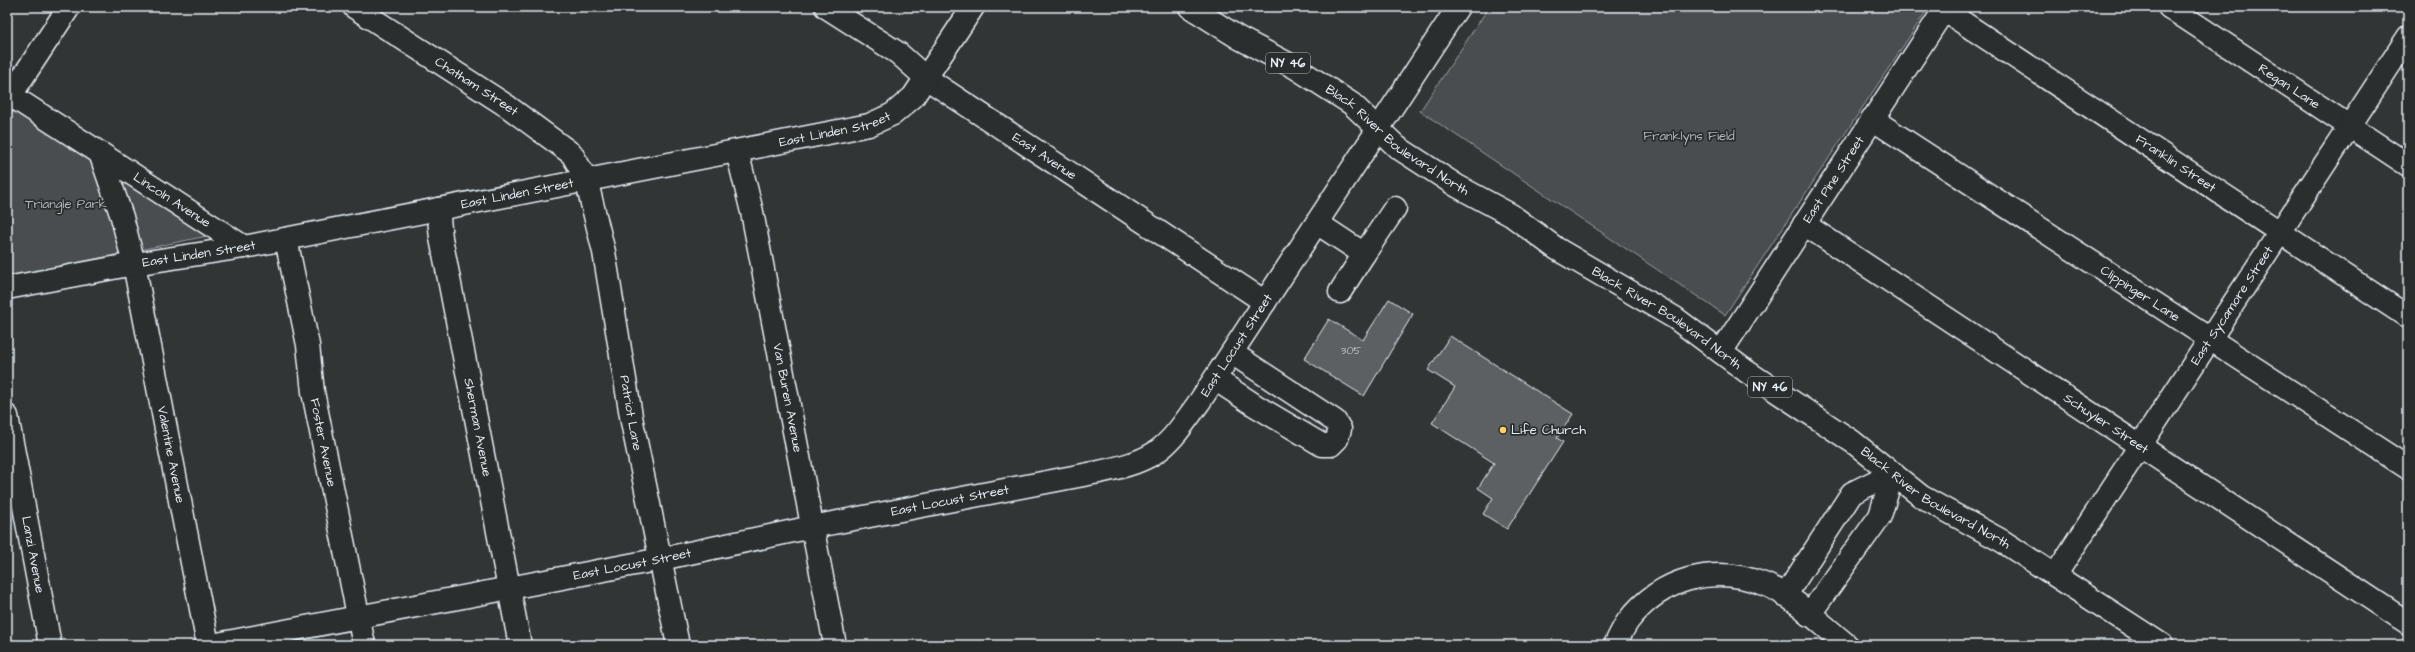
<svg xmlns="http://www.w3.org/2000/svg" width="2415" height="652" font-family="'Architects Daughter',sans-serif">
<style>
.green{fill:#494d4f;stroke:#989fa4}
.building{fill:#5c6063;stroke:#e8f1f8}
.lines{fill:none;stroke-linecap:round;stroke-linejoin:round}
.minor-casing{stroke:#e8f1f8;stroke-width:25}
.major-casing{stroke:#e8f1f8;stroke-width:25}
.minor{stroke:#2a2d2e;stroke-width:22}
.major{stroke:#2a2d2e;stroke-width:22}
.poi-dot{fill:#ffd166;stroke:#2a2d2e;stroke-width:1.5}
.labels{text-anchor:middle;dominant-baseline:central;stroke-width:3.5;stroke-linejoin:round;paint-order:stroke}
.number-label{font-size:11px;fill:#c5cdd3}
.shield{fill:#2a2d2e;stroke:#afb6bb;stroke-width:1}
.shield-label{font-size:12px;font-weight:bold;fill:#e8f1f8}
.street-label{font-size:13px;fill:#e8f1f8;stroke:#2a2d2e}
.park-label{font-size:13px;fill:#b0b8bd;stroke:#2a2d2e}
.poi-label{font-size:13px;fill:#e8f1f8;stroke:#2a2d2e;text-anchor:start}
</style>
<rect width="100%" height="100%" fill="#323536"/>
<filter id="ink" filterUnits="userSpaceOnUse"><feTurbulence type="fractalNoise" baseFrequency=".025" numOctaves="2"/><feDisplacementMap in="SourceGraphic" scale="8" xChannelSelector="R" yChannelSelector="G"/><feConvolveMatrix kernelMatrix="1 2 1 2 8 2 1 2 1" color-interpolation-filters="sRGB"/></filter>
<g filter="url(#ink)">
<g class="green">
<polygon points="1489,7 1929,7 1725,315 1420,111"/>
<polygon points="7,98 222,233 7,277"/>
</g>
<g class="building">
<polygon points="1389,299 1413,314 1364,396 1304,359 1329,319 1363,340"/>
<polygon points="1450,336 1573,414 1557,438 1563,442 1507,529 1483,514 1493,498 1478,488 1494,463 1432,423 1455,387 1428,370"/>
</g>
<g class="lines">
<defs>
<g id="minor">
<path id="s1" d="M354 7 507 106 572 154 586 179 604 252 632 422 678 645"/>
<path id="s2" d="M826 7 898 53 926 78 1265 302"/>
<path id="s3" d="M2169 7 2408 165"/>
<path id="s4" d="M1944 10 2408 317"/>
<path id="s5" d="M7 93 100 153 122 217 134 264 208 645"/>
<polyline points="7,101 69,7"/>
<path id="s6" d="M1872 119 2408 468"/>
<path id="s7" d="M737 151 752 212 835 645"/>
<path id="s8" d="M100 153 244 247"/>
<path id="s9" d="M438 209 441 238 520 645"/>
<polyline points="1317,223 1364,254 1395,208"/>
<path id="s10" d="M1804 224 2408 623"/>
<path id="s11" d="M286 239 308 345 313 392 364 645"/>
<path id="s12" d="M7 288 134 264 244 247 869 125 893 114 913 97 973 7"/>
<polyline points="1340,292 1364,254"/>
<path id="s13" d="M1721 352 1946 7"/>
<polyline points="1215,379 1256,406 1322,445 1331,445 1337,439 1340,429 1335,421 1232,353"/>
<path id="s14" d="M7 416 50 645"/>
<path id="s15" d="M2056 574 2408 37"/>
<polyline points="1785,596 1852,493 1893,473"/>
<polyline points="1809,615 1880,516 1893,473"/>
<path id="s16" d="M212 645 661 559 812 527 1099 472C1159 459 1165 450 1200 401L1458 7"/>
<path d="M1615 645C1619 637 1623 628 1628 621 1661 578 1714 564 1764 584 1793 595 1823 626 1847 645"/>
</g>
<g id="major">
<path id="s17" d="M1190 7 1239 38 1296 68 1352 104 1397 147 1457 186 1511 215 1557 249 1675 318 1746 371 1853 442 1922 497 2002 541 2162 645"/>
</g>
</defs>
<use href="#minor" class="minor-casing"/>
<use href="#major" class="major-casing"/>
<use href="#minor" class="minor"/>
<use href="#major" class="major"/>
</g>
</g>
<circle class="poi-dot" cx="1503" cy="430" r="4"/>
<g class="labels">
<g class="number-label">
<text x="1351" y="350">305</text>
</g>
<g class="shield">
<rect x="1266" y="53" width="44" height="20" rx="3"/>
<rect x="1748" y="377" width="44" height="20" rx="3"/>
</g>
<g class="shield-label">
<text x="1288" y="63">NY 46</text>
<text x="1770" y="387">NY 46</text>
</g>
<g class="street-label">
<text stroke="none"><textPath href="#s1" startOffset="146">Chatham Street</textPath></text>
<text stroke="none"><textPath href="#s3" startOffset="144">Regan Lane</textPath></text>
<text stroke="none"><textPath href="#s12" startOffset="843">East Linden Street</textPath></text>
<text stroke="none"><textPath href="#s17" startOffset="247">Black River Boulevard North</textPath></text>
<text stroke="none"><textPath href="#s2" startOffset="265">East Avenue</textPath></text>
<text stroke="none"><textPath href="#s4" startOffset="278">Franklin Street</textPath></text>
<text stroke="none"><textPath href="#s13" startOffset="206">East Pine Street</textPath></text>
<text stroke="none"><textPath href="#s12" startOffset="519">East Linden Street</textPath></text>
<text stroke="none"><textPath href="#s8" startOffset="86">Lincoln Avenue</textPath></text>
<text stroke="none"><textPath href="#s12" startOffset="195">East Linden Street</textPath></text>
<text stroke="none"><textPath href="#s6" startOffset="320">Clippinger Lane</textPath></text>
<text stroke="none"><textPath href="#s15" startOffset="321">East Sycamore Street</textPath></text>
<text stroke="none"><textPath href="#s17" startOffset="571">Black River Boulevard North</textPath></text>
<text stroke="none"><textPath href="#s16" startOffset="1099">East Locust Street</textPath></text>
<text stroke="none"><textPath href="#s7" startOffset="252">Van Buren Avenue</textPath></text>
<text stroke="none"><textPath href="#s1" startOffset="530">Patriot Lane</textPath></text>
<text stroke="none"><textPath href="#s10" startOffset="362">Schuyler Street</textPath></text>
<text stroke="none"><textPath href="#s9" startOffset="222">Sherman Avenue</textPath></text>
<text stroke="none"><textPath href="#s11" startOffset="207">Foster Avenue</textPath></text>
<text stroke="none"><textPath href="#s5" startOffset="421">Valentine Avenue</textPath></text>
<text stroke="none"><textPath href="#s17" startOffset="895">Black River Boulevard North</textPath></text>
<text stroke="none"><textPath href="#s16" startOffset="752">East Locust Street</textPath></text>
<text stroke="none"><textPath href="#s14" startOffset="141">Lanzi Avenue</textPath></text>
<text stroke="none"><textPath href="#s16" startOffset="428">East Locust Street</textPath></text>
</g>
<g class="park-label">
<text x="1689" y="136">Franklyns Field</text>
<text x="66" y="204">Triangle Park</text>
</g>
<g class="poi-label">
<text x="1511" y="430">Life Church</text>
</g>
</g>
<rect width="2415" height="652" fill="none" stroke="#2a2d2e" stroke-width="24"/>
<rect x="12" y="12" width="2391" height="628" fill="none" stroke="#e8f1f8" stroke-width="1.5" filter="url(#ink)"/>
</svg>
